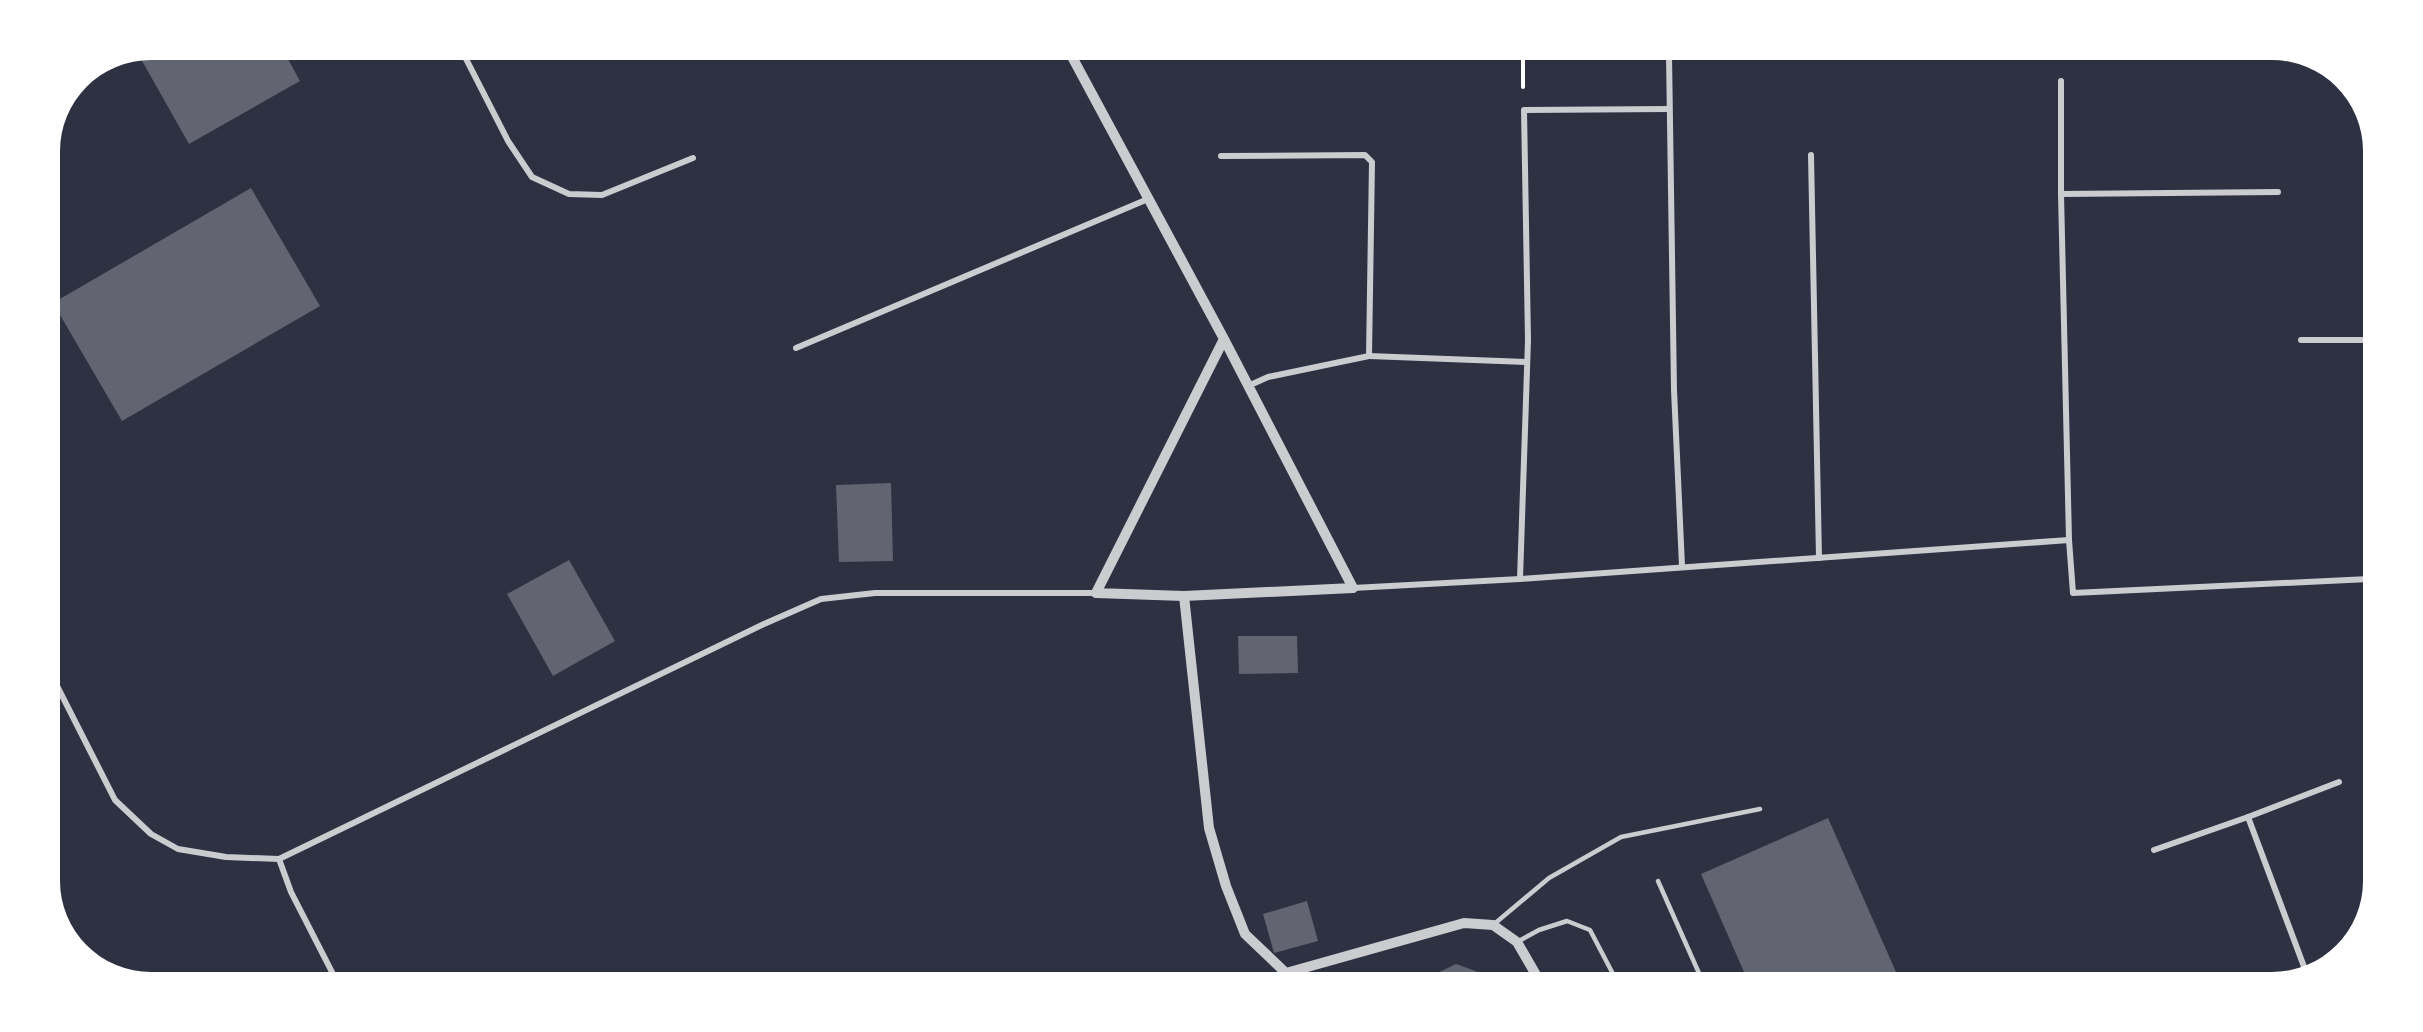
<svg xmlns="http://www.w3.org/2000/svg" width="2423" height="1032" font-family="'Public Sans',sans-serif">
<style>
.building{fill:#626471}
.lines{fill:none;stroke-linecap:round;stroke-linejoin:round}
.path{stroke:#fff;stroke-width:4}
.service{stroke:#caccd0;stroke-width:4.5}
.minor{stroke:#caccd0;stroke-width:6}
.tertiary{stroke:#caccd0;stroke-width:10}
</style>
<rect width="100%" height="100%" fill="#2d3142"/>
<g class="building">
<polygon points="151,50 283,50 300,81 189,144 137,52"/>
<polygon points="251,188 320,306 122,421 53,303"/>
<polygon points="891,483 893,561 839,562 836,485"/>
<polygon points="569,560 615,641 553,676 507,594"/>
<polygon points="1238,636 1297,636 1298,673 1239,674"/>
<polygon points="1828,818 1900,981 1748,981 1701,874"/>
<polygon points="1307,901 1318,941 1274,953 1263,914"/>
<polygon points="1456,964 1478,972 1482,980 1423,980"/>
</g>
<g class="lines">
<polyline class="path" points="1523,54 1523,87"/>
<g class="service">
<polyline points="1658,881 1702,980"/>
<polyline points="1493,925 1549,878 1621,837 1760,809"/>
<polyline points="1517,942 1539,930 1567,921 1590,930 1612,972"/>
</g>
<g class="minor">
<polyline points="462,51 508,141 532,177 569,194 602,195 693,158"/>
<polyline points="1669,55 1674,390 1682,566"/>
<polyline points="2061,81 2061,194 2069,540 2073,593 2369,579"/>
<polyline points="1811,155 1819,558"/>
<polyline points="1221,156 1365,155 1372,162 1369,356 1268,377 1248,386"/>
<polyline points="2061,194 2278,192"/>
<polyline points="2301,340 2371,340"/>
<polyline points="796,348 1148,199"/>
<polyline points="1369,356 1526,362"/>
<polyline points="1520,579 1528,340 1524,110 1669,109"/>
<polyline points="1353,588 1520,579 2069,540"/>
<polyline points="50,672 115,800 151,834 178,849 226,857 279,859"/>
<polyline points="2154,850 2248,817"/>
<polyline points="279,859 764,624 821,599 875,593 1096,593"/>
<polyline points="279,859 291,892 334,976"/>
<polyline points="2306,972 2248,817 2339,782"/>
<polyline points="1268,979 1286,973"/>
</g>
<g class="tertiary">
<polyline points="1070,53 1224,339 1353,588 1184,596 1096,593 1224,339"/>
<polyline points="1184,596 1209,828 1226,886 1245,934 1286,973 1464,923 1493,925 1517,942 1539,980"/>
</g>
</g>
<path d="M0 0H2423V1032H0ZM151 60H2272A91 91 0 0 1 2363 151V881A91 91 0 0 1 2272 972H151A91 91 0 0 1 60 881V151A91 91 0 0 1 151 60Z" fill="#fff" fill-rule="evenodd"/>
</svg>
